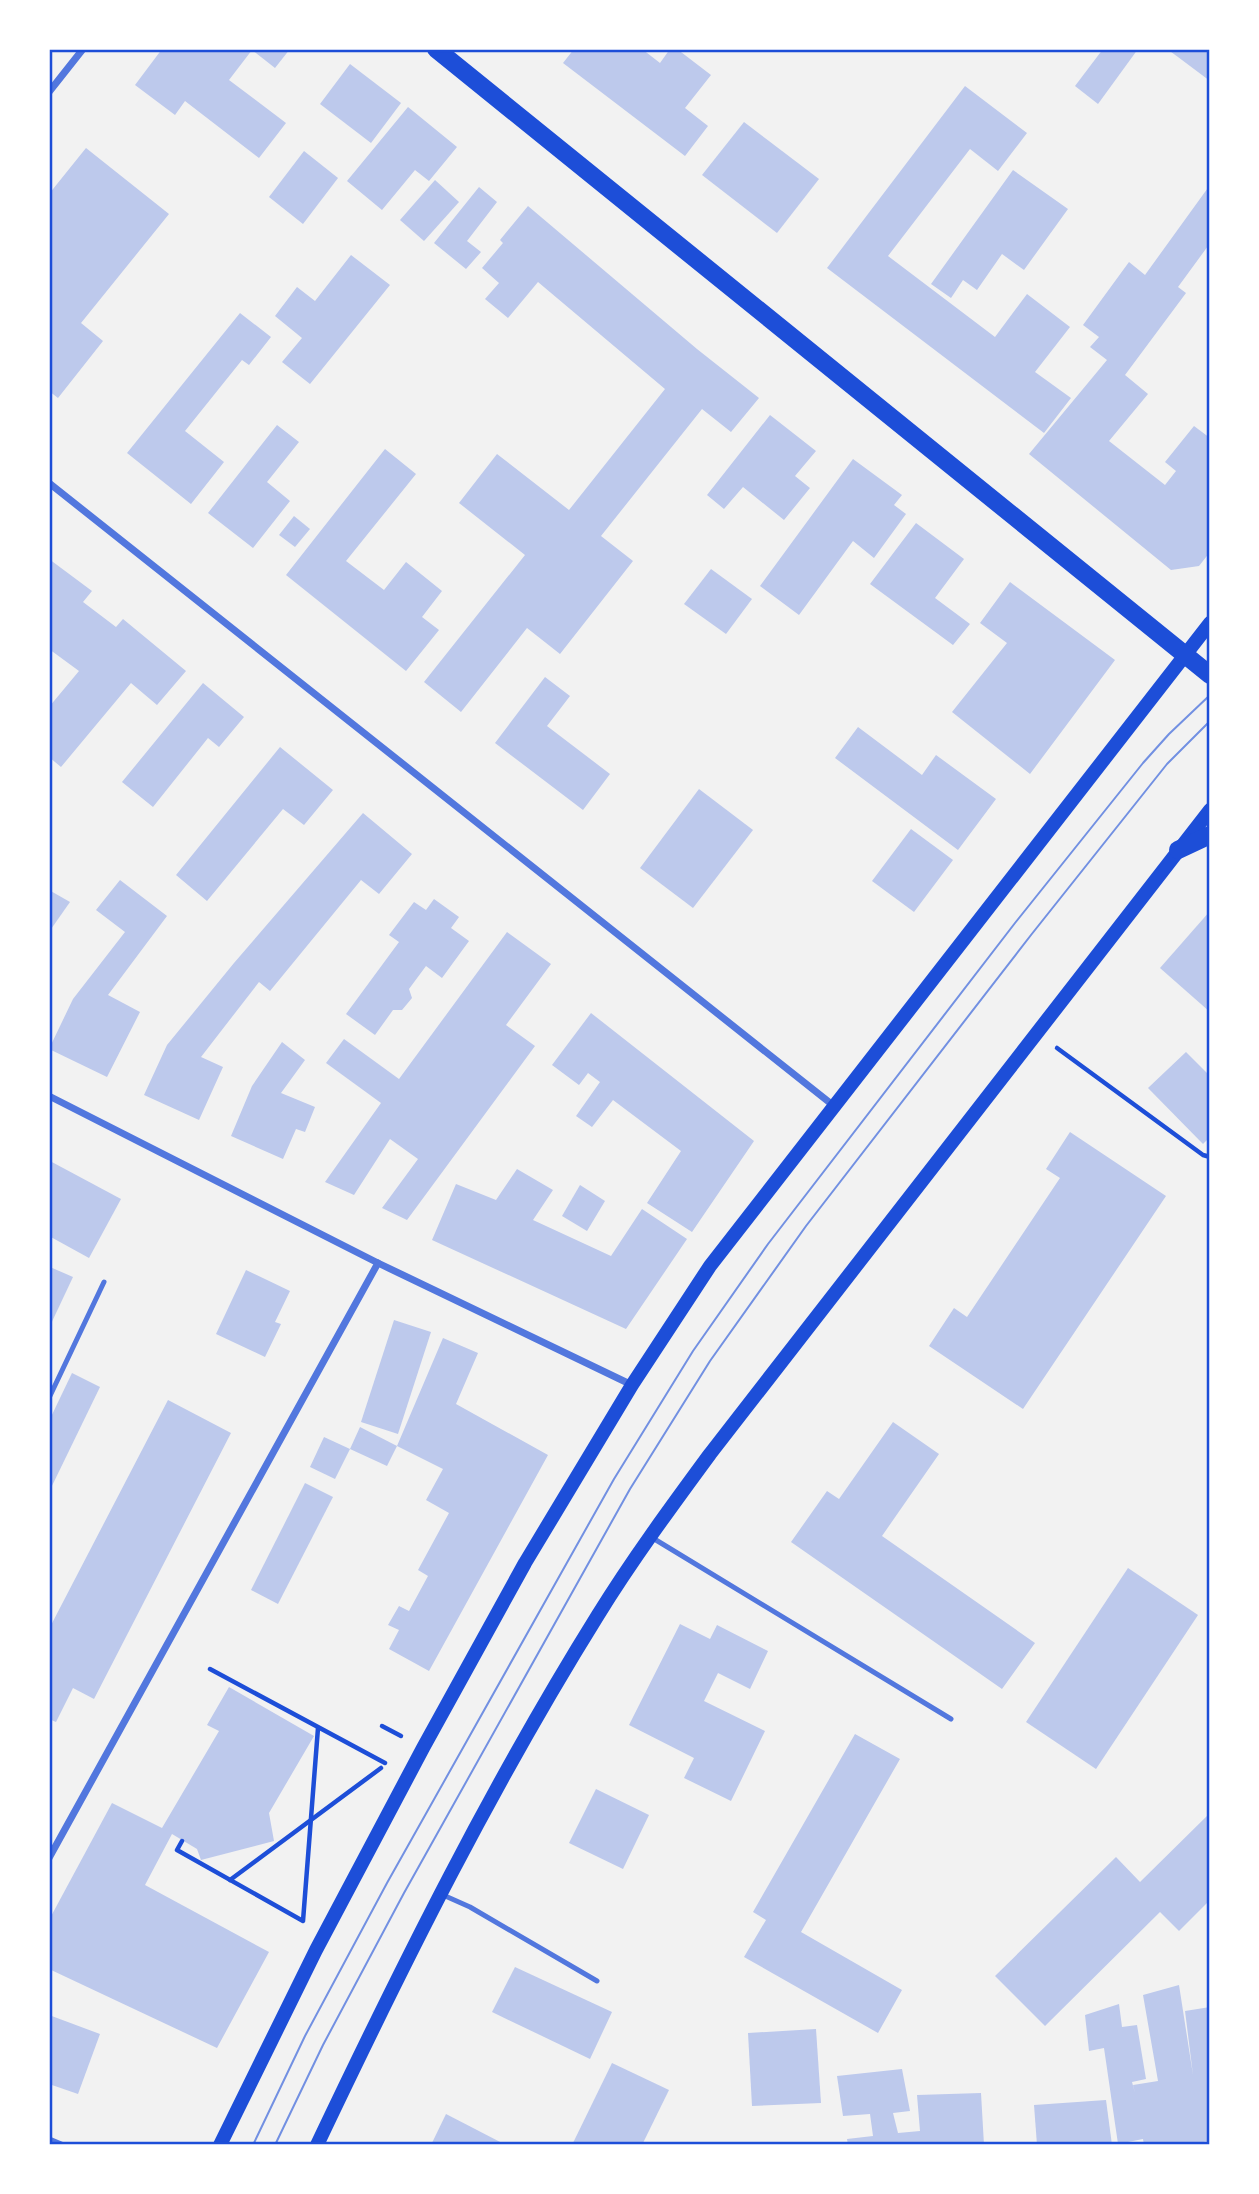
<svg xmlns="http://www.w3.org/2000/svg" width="1259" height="2194" font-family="Manrope,sans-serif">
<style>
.building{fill:#bdc9ec}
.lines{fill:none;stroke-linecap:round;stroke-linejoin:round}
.path{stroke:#1d4ed8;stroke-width:4.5}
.service{stroke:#5277de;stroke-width:5}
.minor{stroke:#5277de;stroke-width:7}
.secondary{stroke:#1d4ed8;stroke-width:14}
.primary{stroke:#1d4ed8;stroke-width:18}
.tram{stroke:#7290e2;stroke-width:2}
.neatline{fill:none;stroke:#1d4ed8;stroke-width:2.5}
</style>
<rect width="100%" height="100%" fill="#f2f2f2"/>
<g class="building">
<polygon points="162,49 290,49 275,68 252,50 229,80 286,123 259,158 185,101 175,115 135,85"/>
<polygon points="574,49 642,49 660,63 670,49 677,49 711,75 685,108 708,126 685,156 563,63"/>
<polygon points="1103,49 1138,49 1098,104 1075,86"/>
<polygon points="1167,49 1210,49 1210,81 1178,57"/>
<polygon points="350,64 401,103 371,143 320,104"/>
<polygon points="965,86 1027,133 998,171 970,149 888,256 995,337 1027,294 1070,327 1035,372 1071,398 1044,433 827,268"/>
<polygon points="408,107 457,147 429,181 415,170 382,210 347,181"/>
<polygon points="744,122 819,179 777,233 702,175"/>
<polygon points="86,148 169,214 81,323 103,341 58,398 49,391 49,194"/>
<polygon points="304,151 338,178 303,224 269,197"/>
<polygon points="1013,170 1068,209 1024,270 1002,254 977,290 963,280 951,298 931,284"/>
<polygon points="435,180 459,202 424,241 400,220"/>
<polygon points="1210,185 1210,248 1208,246 1178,287 1186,293 1125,375 1148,394 1109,441 1165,485 1176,471 1165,462 1194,426 1210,438 1210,552 1199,566 1171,570 1029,454 1107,360 1090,347 1099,337 1083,325 1129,262 1145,275"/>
<polygon points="479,187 497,202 467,241 481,252 466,269 434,243"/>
<polygon points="528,206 697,349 759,398 731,432 702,409 601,536 633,561 560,654 527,628 461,712 424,682 525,555 459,503 497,454 569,510 665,389 538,282 508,318 485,299 499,283 482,268 503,243 500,240"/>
<polygon points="351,255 390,285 310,384 282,362 302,338 275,316 297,287 315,301"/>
<polygon points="240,313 271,337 249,365 242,360 185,431 224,462 191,504 127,453"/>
<polygon points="770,415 816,451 795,476 810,488 784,520 743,487 724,509 707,495"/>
<polygon points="277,425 299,442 267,482 290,501 253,548 208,513"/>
<polygon points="385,449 416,474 346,561 384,590 406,562 442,591 422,617 439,630 406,671 286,575"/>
<polygon points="853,459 902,495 894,505 906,514 874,558 853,541 799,615 760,586"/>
<polygon points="294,516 310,529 295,547 279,535"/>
<polygon points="916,523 964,559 935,598 970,624 953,645 870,584"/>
<polygon points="49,559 92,591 83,602 116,627 123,619 186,671 157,705 131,683 61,767 49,757 49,707 79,671 49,649"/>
<polygon points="711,569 752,599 726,634 684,604"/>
<polygon points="1010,582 1115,660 1030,774 952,712 1007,643 980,623"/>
<polygon points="545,677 570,696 547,726 610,774 583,810 495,743"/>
<polygon points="203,683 244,717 219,747 208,738 153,807 122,782"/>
<polygon points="858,727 922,775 936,755 996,799 958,850 835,758"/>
<polygon points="280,747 333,790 304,825 283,809 207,901 176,875"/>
<polygon points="699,789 753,830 693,908 640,868"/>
<polygon points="363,813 412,854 379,894 361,880 270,991 259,982 201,1057 223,1067 199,1120 144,1095 167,1045 234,963"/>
<polygon points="911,829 953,860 914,912 872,881"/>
<polygon points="120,880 167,916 108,995 140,1012 107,1077 49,1049 73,999 125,932 96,910"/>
<polygon points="49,890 70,902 49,932"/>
<polygon points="434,899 459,917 451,928 469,941 442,978 426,966 409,989 412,998 402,1010 393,1010 375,1035 346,1014 399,942 389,935 414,902 426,910"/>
<polygon points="1210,911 1210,1012 1160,968"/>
<polygon points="507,932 551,964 506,1025 535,1046 407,1220 382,1208 418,1159 390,1139 354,1195 325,1182 381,1103 326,1063 344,1039 399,1079"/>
<polygon points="591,1013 754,1141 692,1232 647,1203 681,1151 613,1100 592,1127 576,1116 600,1082 588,1073 579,1085 552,1065"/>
<polygon points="282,1042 305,1060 281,1093 315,1107 305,1132 296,1129 283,1159 231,1136 252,1086"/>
<polygon points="1186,1052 1210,1076 1210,1137 1203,1144 1148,1088"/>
<polygon points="1070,1132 1166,1196 1023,1409 929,1346 954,1308 967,1317 1060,1178 1046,1169"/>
<polygon points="50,1161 121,1199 89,1258 49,1236"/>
<polygon points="517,1169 553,1190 533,1220 611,1256 642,1209 687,1239 626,1329 432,1240 456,1184 496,1200"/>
<polygon points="580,1185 605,1201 587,1231 562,1216"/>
<polygon points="50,1267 73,1277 49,1328 49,1270"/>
<polygon points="246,1270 290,1291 275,1322 281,1324 265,1357 216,1334"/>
<polygon points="394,1320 431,1332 398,1434 361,1422"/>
<polygon points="443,1338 478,1353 456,1404 548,1455 429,1671 389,1649 399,1630 388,1625 399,1606 409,1611 428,1576 418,1570 449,1513 426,1500 443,1469 397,1446"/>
<polygon points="72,1373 100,1387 49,1492 49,1421"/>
<polygon points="168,1400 231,1433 94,1699 73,1688 56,1722 49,1719 49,1629"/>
<polygon points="893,1422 939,1454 882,1536 1035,1643 1002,1689 791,1542 827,1491 839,1499"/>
<polygon points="360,1427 397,1446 387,1466 350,1449"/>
<polygon points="324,1437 350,1449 335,1479 310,1467"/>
<polygon points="305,1483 333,1497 278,1604 251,1590"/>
<polygon points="1128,1568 1198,1615 1096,1769 1026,1722"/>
<polygon points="680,1624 710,1639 717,1625 768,1651 750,1689 718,1673 704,1701 765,1731 731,1801 684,1778 694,1758 629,1725"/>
<polygon points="229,1687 314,1736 269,1813 274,1841 201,1860 197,1849 172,1834 145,1885 269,1952 217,2048 49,1969 49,1920 112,1803 162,1828 219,1731 207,1725"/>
<polygon points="855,1734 900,1759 801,1932 902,1990 878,2033 744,1957 766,1920 753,1912"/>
<polygon points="596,1789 649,1815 623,1869 569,1843"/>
<polygon points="1210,1813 1210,1900 1179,1931 1160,1912 1045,2026 995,1976 1116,1857 1140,1882"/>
<polygon points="515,1967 612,2012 590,2059 492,2012"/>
<polygon points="1179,1985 1193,2075 1185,2011 1210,2007 1210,2141 1183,2145 1144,2145 1143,2139 1118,2144 1104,2048 1089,2051 1085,2015 1119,2004 1122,2027 1137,2025 1146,2079 1132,2082 1135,2093 1133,2085 1158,2081 1143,1995"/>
<polygon points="49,2015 100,2034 78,2094 49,2084"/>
<polygon points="816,2029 821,2103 752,2106 748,2033"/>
<polygon points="612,2063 669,2090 642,2145 572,2145"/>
<polygon points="902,2069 910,2111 893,2113 898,2133 920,2131 917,2095 981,2093 984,2145 848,2145 847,2139 873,2136 870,2114 843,2116 837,2076"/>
<polygon points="1106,2100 1112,2145 1037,2145 1034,2105"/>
<polygon points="446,2114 506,2145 431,2145"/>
</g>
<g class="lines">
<g class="path">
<polyline points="1057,1048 1203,1155 1210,1157"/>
<polyline points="210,1669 385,1763"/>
<polyline points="382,1726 401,1736"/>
<polyline points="182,1841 177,1850 303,1921 318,1728"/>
<polyline points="230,1880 381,1768"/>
</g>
<g class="service">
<polyline points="49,1398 104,1282"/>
<polyline points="651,1537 951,1719"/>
<polyline points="443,1895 470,1907 597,1981"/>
</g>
<g class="minor">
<polyline points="49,92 83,49"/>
<polyline points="49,483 834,1106"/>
<polyline points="49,1096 378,1263 632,1385"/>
<polyline points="49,1858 378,1263"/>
<polyline points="49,2140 61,2145"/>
</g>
<g class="secondary">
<polyline points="220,2145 316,1950 423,1748 525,1563 632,1385 710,1266 1210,623"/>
<path d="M317 2145C403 1964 492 1785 598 1615 632 1560 671 1507 710 1454L1210 810"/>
</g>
<g class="primary">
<polyline points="436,49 1210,675"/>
<polyline points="1178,850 1210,835"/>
</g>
<g class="tram">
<polyline points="253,2145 305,2036 387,1883 614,1479 693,1351 768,1244 1015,923 1143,763 1169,734 1210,695"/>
<polyline points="275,2145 323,2045 404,1893 630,1489 710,1361 806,1226 1031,935 1167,764 1210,721"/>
</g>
</g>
<rect width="1259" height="2194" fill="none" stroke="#ffffff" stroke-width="102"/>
<rect x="51" y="51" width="1157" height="2092" class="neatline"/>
</svg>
